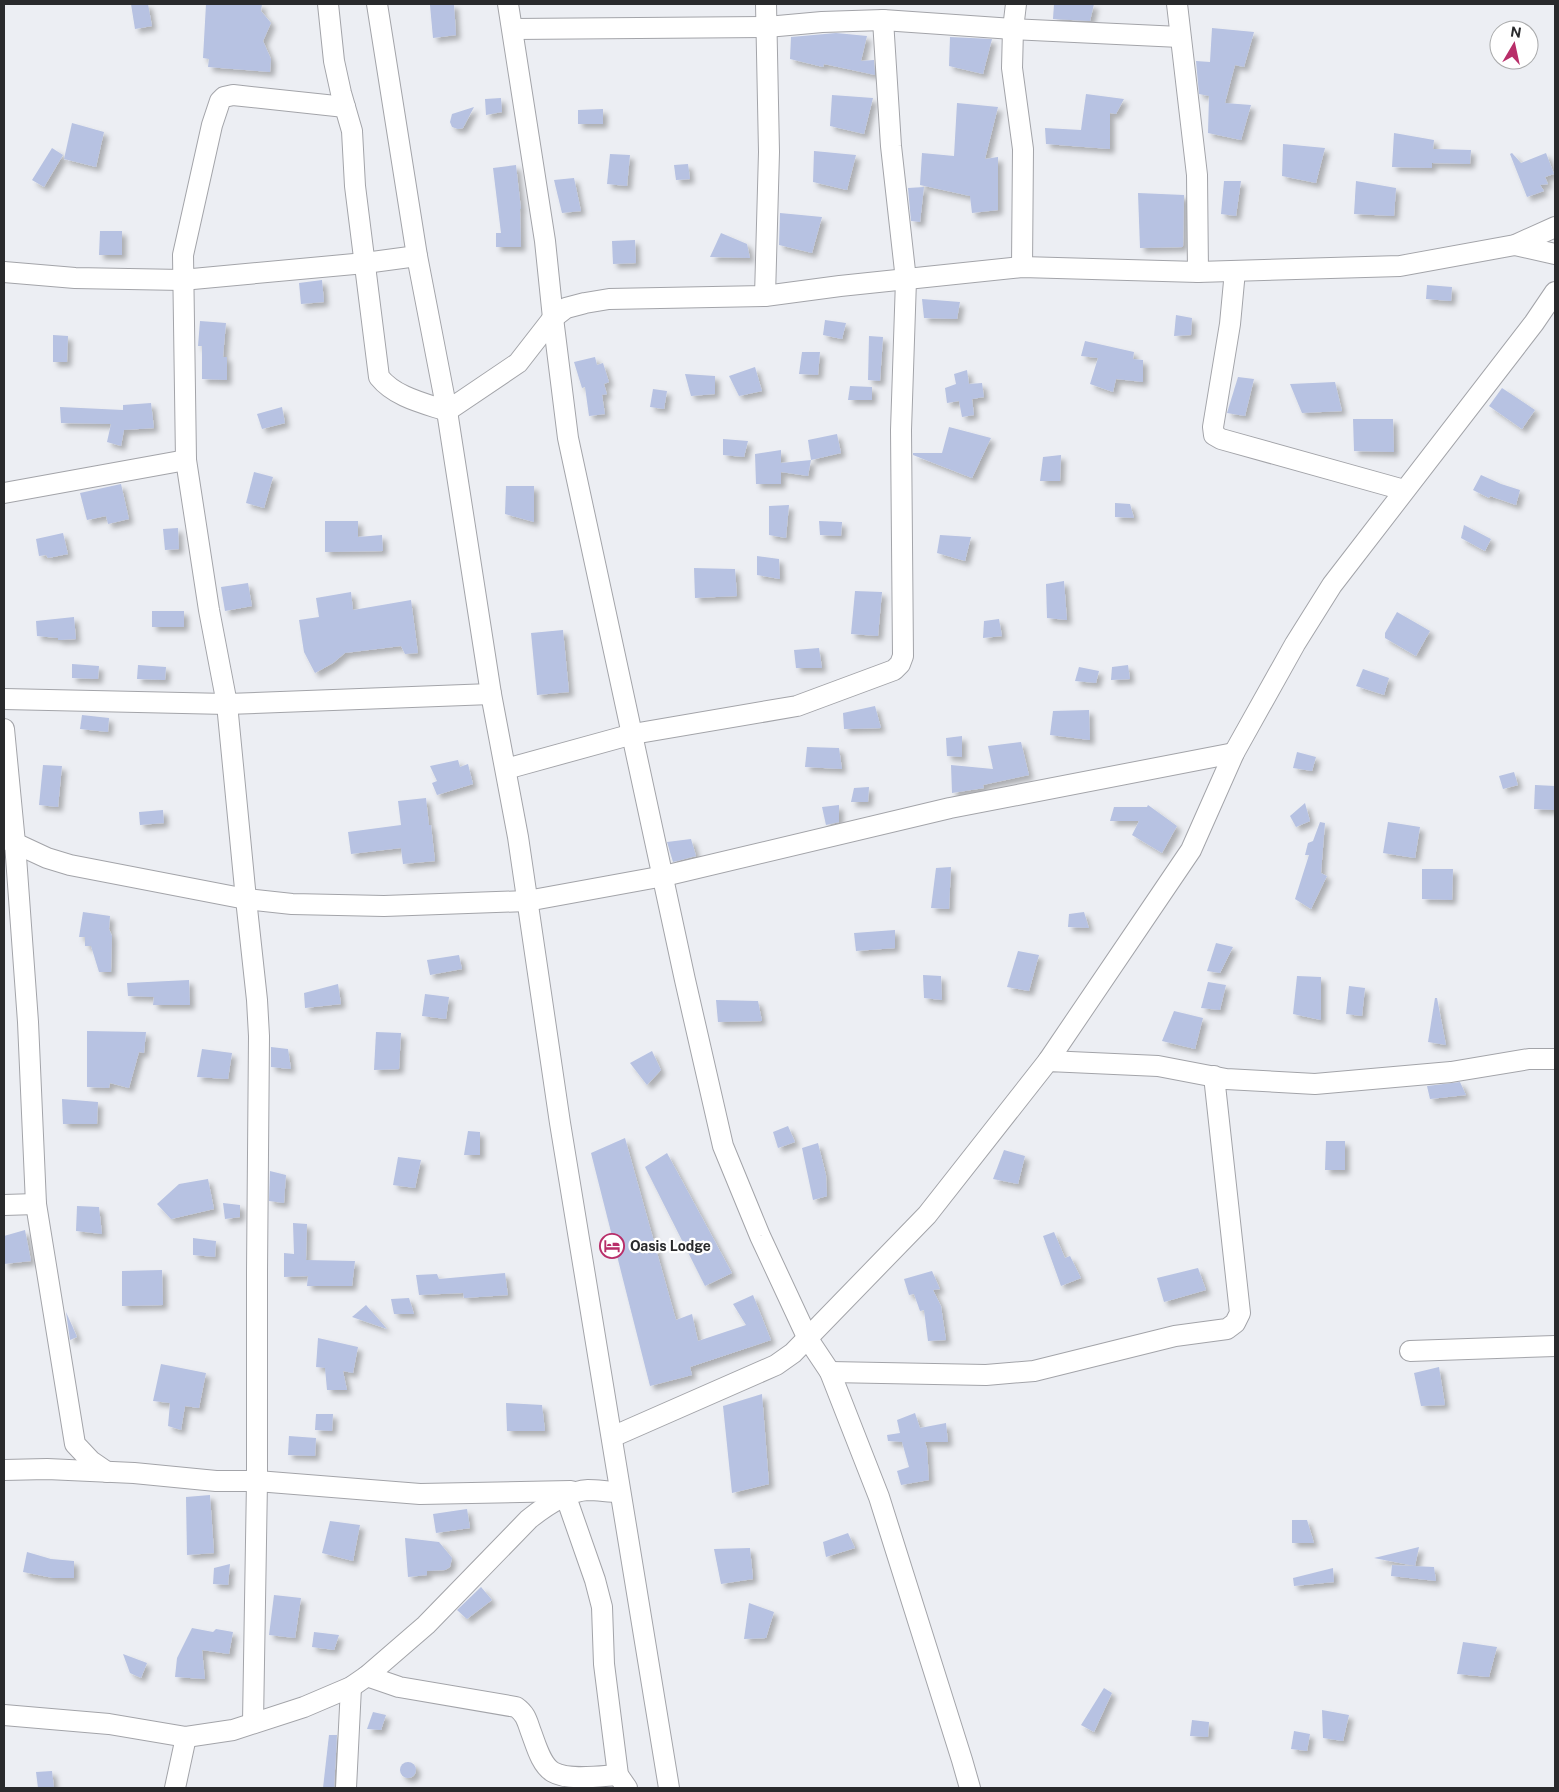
<svg xmlns="http://www.w3.org/2000/svg" width="1559" height="1792" font-family="'Public Sans',sans-serif">
<style>
.building{fill:#b7c2e2;filter:url(#shadow)}
.lines{fill:none;stroke-linecap:round;stroke-linejoin:round}
.minor-casing{stroke:#a3a4a9;stroke-width:22}
.minor{stroke:#fff;stroke-width:20}
.labels{text-anchor:middle;dominant-baseline:central;stroke-width:4.5;stroke-linejoin:round;paint-order:stroke}
.poi-label{font-size:14px;font-weight:bold;fill:#292a2c;stroke:#fff;text-anchor:start}
</style>
<defs>
<filter id="shadow"><feDropShadow dx="4.5" dy="4.5" stdDeviation="2.5" flood-color="#0004"/></filter>
</defs>
<rect width="100%" height="100%" fill="#eceef3"/>
<g class="building">
<polygon points="131,4 148,4 152,26 135,29"/>
<polygon points="206,4 262,4 261,11 271,23 263,41 271,59 270,72 208,67 209,59 203,58"/>
<polygon points="442,4 454,4 456,35 433,38 430,5"/>
<polygon points="1054,4 1094,4 1090,21 1053,19"/>
<polygon points="1212,28 1254,32 1244,67 1235,65 1225,103 1251,105 1241,140 1208,133 1209,96 1199,94 1196,61 1210,62"/>
<polygon points="836,33 867,36 861,61 874,60 875,75 824,64 823,67 790,59 791,37"/>
<polygon points="950,37 992,39 983,74 949,66"/>
<polygon points="1086,94 1124,99 1116,114 1110,113 1110,149 1046,144 1045,128 1081,130"/>
<polygon points="832,95 873,98 864,134 830,126"/>
<polygon points="501,98 502,112 486,115 485,99"/>
<polygon points="957,103 998,107 985,159 998,157 998,210 972,213 970,196 920,185 922,153 954,156"/>
<polygon points="474,107 463,128 458,129 452,127 450,122 452,114"/>
<polygon points="603,109 603,124 578,124 578,110"/>
<polygon points="72,123 104,132 96,167 64,159"/>
<polygon points="1394,133 1434,140 1433,149 1471,150 1470,164 1432,163 1432,168 1392,167"/>
<polygon points="1283,144 1325,148 1316,183 1282,176"/>
<polygon points="52,148 63,155 44,187 32,180"/>
<polygon points="814,151 856,155 847,190 813,182"/>
<polygon points="1512,153 1521,163 1546,153 1554,174 1545,177 1548,184 1540,185 1544,191 1527,197 1510,154"/>
<polygon points="610,154 630,155 627,186 607,184"/>
<polygon points="688,164 690,179 676,180 674,165"/>
<polygon points="516,165 521,209 520,209 521,247 496,247 496,233 501,233 493,168"/>
<polygon points="574,178 581,211 562,213 554,180"/>
<polygon points="1224,181 1241,181 1236,216 1221,214"/>
<polygon points="1356,181 1396,188 1394,216 1354,214"/>
<polygon points="924,187 920,222 911,221 908,188"/>
<polygon points="1138,193 1184,195 1183,247 1140,248"/>
<polygon points="780,213 822,217 812,253 779,245"/>
<polygon points="100,231 122,231 122,255 99,255"/>
<polygon points="721,233 747,244 750,258 710,257"/>
<polygon points="635,240 636,263 613,264 612,241"/>
<polygon points="322,280 324,302 301,304 299,283"/>
<polygon points="1427,285 1452,287 1451,301 1426,299"/>
<polygon points="922,299 960,302 957,319 924,318"/>
<polygon points="1176,315 1192,318 1191,335 1174,336"/>
<polygon points="825,320 846,323 842,339 823,335"/>
<polygon points="200,321 226,323 223,357 227,357 227,380 202,379 202,346 198,346"/>
<polygon points="53,335 68,336 67,362 53,362"/>
<polygon points="869,336 883,337 880,381 868,380"/>
<polygon points="1085,341 1134,352 1133,359 1143,360 1143,382 1116,379 1113,392 1090,384 1098,358 1081,356"/>
<polygon points="802,352 820,352 818,375 799,374"/>
<polygon points="595,357 597,365 603,363 609,382 604,384 607,394 602,395 605,414 589,416 585,387 582,388 574,362"/>
<polygon points="755,367 762,391 739,396 729,376"/>
<polygon points="967,370 969,384 982,383 984,397 972,399 974,415 962,417 959,401 947,403 945,388 956,384 954,374"/>
<polygon points="685,374 715,376 715,394 691,396"/>
<polygon points="1238,377 1254,379 1245,416 1227,413"/>
<polygon points="1335,382 1342,411 1302,413 1290,384"/>
<polygon points="850,386 872,387 872,400 848,400"/>
<polygon points="1502,388 1535,410 1522,429 1489,406"/>
<polygon points="653,389 667,391 664,409 650,407"/>
<polygon points="151,403 154,428 124,430 121,446 107,442 111,424 61,423 60,407 123,410 123,405"/>
<polygon points="282,407 285,423 262,429 257,414"/>
<polygon points="1353,419 1393,419 1394,452 1354,451"/>
<polygon points="949,427 991,438 972,478 913,455 913,453 942,453"/>
<polygon points="837,434 841,453 811,460 808,440"/>
<polygon points="723,439 748,441 744,457 723,455"/>
<polygon points="781,450 781,463 811,460 808,476 781,472 781,484 756,484 755,454"/>
<polygon points="1061,455 1060,481 1040,481 1043,457"/>
<polygon points="254,472 273,477 264,508 246,503"/>
<polygon points="1481,475 1501,484 1520,490 1516,505 1490,496 1489,498 1473,490"/>
<polygon points="121,484 129,519 108,524 106,516 87,520 80,493"/>
<polygon points="506,486 534,486 534,522 505,514"/>
<polygon points="1115,503 1130,504 1134,518 1115,517"/>
<polygon points="789,505 786,538 769,535 769,506"/>
<polygon points="325,521 358,521 358,537 382,535 383,551 325,552"/>
<polygon points="819,521 842,522 841,536 820,535"/>
<polygon points="1464,525 1491,539 1485,551 1461,538"/>
<polygon points="178,528 179,549 165,550 163,529"/>
<polygon points="63,533 68,554 48,558 46,555 39,556 36,539"/>
<polygon points="940,535 971,537 965,561 937,553"/>
<polygon points="757,556 779,559 780,579 757,575"/>
<polygon points="694,568 735,569 737,596 695,598"/>
<polygon points="1064,581 1067,620 1047,618 1046,584"/>
<polygon points="248,583 252,606 225,611 221,587"/>
<polygon points="855,591 882,592 878,636 851,634"/>
<polygon points="351,592 353,610 411,600 418,653 405,654 401,646 345,653 333,663 315,673 304,652 299,620 319,617 316,598"/>
<rect x="152" y="611" width="32" height="16"/>
<polygon points="1397,612 1430,631 1416,656 1385,638 1385,633"/>
<polygon points="74,617 76,639 58,640 58,638 37,636 36,621"/>
<polygon points="999,619 1002,636 983,638 984,621"/>
<polygon points="563,630 569,692 537,695 531,633"/>
<polygon points="819,648 822,668 796,668 794,650"/>
<polygon points="72,664 99,666 98,679 72,678"/>
<polygon points="138,665 166,667 165,680 137,679"/>
<polygon points="1128,665 1130,679 1111,680 1112,667"/>
<polygon points="1079,667 1099,671 1096,683 1075,681"/>
<polygon points="1363,669 1389,678 1384,695 1356,686"/>
<polygon points="875,706 881,728 844,729 843,713"/>
<polygon points="1089,710 1090,740 1050,735 1053,711"/>
<polygon points="82,715 109,718 108,732 80,729"/>
<polygon points="962,736 962,757 947,756 946,738"/>
<polygon points="1021,742 1029,775 983,785 984,788 952,793 951,765 993,769 988,746"/>
<polygon points="807,747 839,748 842,769 805,767"/>
<polygon points="1297,752 1316,757 1312,771 1293,768"/>
<polygon points="458,760 460,767 468,764 473,784 437,795 432,783 437,781 430,766"/>
<polygon points="43,765 62,766 58,807 39,805"/>
<polygon points="1514,772 1518,785 1503,789 1499,776"/>
<polygon points="1535,785 1555,786 1555,810 1534,809"/>
<polygon points="869,787 868,802 851,802 854,788"/>
<polygon points="426,798 429,825 431,825 435,861 403,864 401,848 351,854 348,832 401,825 398,801"/>
<polygon points="1305,803 1310,821 1296,827 1290,816"/>
<polygon points="839,805 839,822 826,825 822,807"/>
<polygon points="1148,805 1177,826 1162,853 1132,835 1139,821 1110,821 1114,807 1147,807"/>
<polygon points="163,810 164,823 140,825 139,812"/>
<polygon points="1320,822 1325,823 1321,873 1327,876 1311,909 1295,899 1309,855 1305,855 1308,843 1313,841"/>
<polygon points="1388,822 1420,827 1415,858 1383,853"/>
<polygon points="691,839 696,856 673,862 667,842"/>
<polygon points="951,867 949,909 931,908 936,868"/>
<polygon points="1422,869 1453,869 1452,900 1422,899"/>
<polygon points="83,912 110,916 109,929 112,936 111,972 99,972 91,946 85,946 85,937 79,937"/>
<polygon points="1084,912 1089,928 1068,927 1069,914"/>
<polygon points="895,930 895,948 856,951 854,933"/>
<polygon points="1216,943 1233,947 1220,973 1207,971"/>
<polygon points="1018,951 1039,955 1029,991 1007,987"/>
<polygon points="459,955 462,969 430,975 427,960"/>
<polygon points="923,975 941,976 942,1000 924,998"/>
<polygon points="1297,976 1321,977 1321,1020 1293,1014"/>
<polygon points="189,980 190,1005 153,1005 154,997 128,996 127,983"/>
<polygon points="1208,982 1226,985 1220,1010 1201,1008"/>
<polygon points="338,984 341,1004 305,1008 304,993"/>
<polygon points="1349,986 1365,988 1362,1016 1346,1014"/>
<polygon points="425,994 449,997 446,1019 422,1016"/>
<polygon points="1435,998 1437,998 1446,1045 1428,1042"/>
<polygon points="716,1000 758,1001 762,1021 718,1022"/>
<polygon points="1174,1011 1203,1018 1195,1049 1162,1041"/>
<polygon points="87,1031 146,1032 144,1053 139,1052 129,1088 110,1083 109,1088 87,1087"/>
<polygon points="376,1032 401,1033 399,1069 374,1070"/>
<polygon points="271,1047 288,1049 291,1069 271,1067"/>
<polygon points="202,1049 232,1053 228,1079 197,1077"/>
<polygon points="652,1051 661,1070 647,1085 630,1063"/>
<polygon points="1460,1082 1466,1095 1430,1099 1427,1086"/>
<polygon points="62,1099 98,1102 97,1124 63,1124"/>
<polygon points="788,1126 795,1142 778,1148 773,1132"/>
<polygon points="468,1131 480,1132 480,1155 464,1155"/>
<polygon points="625,1138 676,1320 692,1314 698,1341 746,1325 733,1304 753,1295 771,1340 690,1367 692,1375 650,1386 591,1153"/>
<polygon points="1326,1141 1345,1141 1345,1170 1325,1170"/>
<polygon points="818,1143 826,1175 827,1196 813,1200 802,1148"/>
<polygon points="1004,1150 1025,1156 1018,1184 993,1179"/>
<polygon points="667,1153 732,1273 705,1286 645,1167"/>
<polygon points="398,1157 421,1160 415,1188 393,1185"/>
<polygon points="270,1171 286,1175 284,1203 269,1201"/>
<polygon points="208,1179 214,1209 171,1219 157,1204 179,1184"/>
<polygon points="223,1203 240,1205 240,1217 225,1219"/>
<polygon points="77,1206 99,1207 102,1234 76,1231"/>
<polygon points="293,1223 307,1224 306,1260 355,1261 352,1286 307,1286 308,1276 284,1277 284,1253 294,1254"/>
<polygon points="25,1230 31,1261 4,1264 4,1236"/>
<polygon points="1054,1232 1065,1258 1070,1256 1081,1278 1061,1286 1043,1236"/>
<polygon points="193,1238 216,1241 215,1257 193,1255"/>
<polygon points="1198,1268 1206,1290 1164,1302 1157,1278"/>
<polygon points="162,1270 163,1305 122,1306 122,1271"/>
<polygon points="932,1271 940,1289 933,1290 941,1306 946,1340 928,1341 924,1310 920,1311 914,1294 909,1295 904,1279"/>
<polygon points="505,1273 508,1295 464,1298 463,1293 419,1295 416,1275 437,1274 439,1279"/>
<polygon points="409,1298 414,1314 394,1314 391,1299"/>
<polygon points="366,1305 387,1329 352,1317"/>
<polygon points="66,1312 77,1337 70,1340"/>
<polygon points="318,1338 358,1347 353,1373 343,1371 347,1390 327,1390 325,1368 316,1367"/>
<polygon points="161,1364 206,1373 199,1408 185,1406 181,1430 168,1426 170,1403 153,1401"/>
<polygon points="1439,1367 1445,1405 1421,1406 1414,1373"/>
<polygon points="762,1394 769,1484 732,1493 723,1406"/>
<polygon points="506,1403 542,1405 545,1431 507,1431"/>
<polygon points="915,1413 920,1428 946,1423 948,1442 925,1442 927,1448 929,1480 901,1485 897,1471 909,1467 902,1442 888,1441 887,1435 900,1433 897,1420"/>
<polygon points="316,1414 333,1414 332,1431 315,1430"/>
<polygon points="289,1436 316,1438 315,1456 288,1455"/>
<polygon points="210,1495 214,1553 187,1555 186,1497"/>
<polygon points="467,1509 470,1528 436,1533 433,1514"/>
<polygon points="1292,1520 1307,1520 1314,1543 1292,1543"/>
<polygon points="330,1521 360,1525 353,1561 322,1553"/>
<polygon points="848,1533 855,1548 826,1557 823,1542"/>
<polygon points="405,1538 439,1542 452,1558 450,1567 445,1570 427,1571 427,1575 408,1577"/>
<polygon points="1419,1547 1415,1566 1374,1558"/>
<polygon points="750,1548 753,1579 721,1584 714,1549"/>
<polygon points="27,1552 51,1559 74,1561 74,1578 53,1578 23,1572"/>
<polygon points="230,1564 228,1585 213,1584 214,1568"/>
<polygon points="1392,1565 1434,1567 1436,1581 1391,1576"/>
<polygon points="1333,1568 1334,1582 1294,1586 1293,1578"/>
<polygon points="481,1587 492,1600 467,1619 457,1610"/>
<polygon points="274,1595 301,1598 295,1638 269,1635"/>
<polygon points="749,1603 774,1612 766,1638 744,1639"/>
<polygon points="192,1628 213,1632 216,1629 233,1632 229,1654 202,1650 205,1679 175,1677 177,1658"/>
<polygon points="314,1632 339,1635 334,1650 312,1647"/>
<polygon points="1463,1642 1497,1647 1489,1677 1457,1674"/>
<polygon points="123,1654 147,1663 141,1678 130,1673"/>
<polygon points="1104,1688 1112,1693 1094,1732 1081,1725"/>
<polygon points="1322,1710 1349,1715 1343,1741 1323,1738"/>
<polygon points="373,1712 386,1715 381,1730 367,1729"/>
<polygon points="1192,1720 1209,1722 1208,1737 1190,1736"/>
<polygon points="1294,1731 1310,1734 1307,1751 1291,1749"/>
<polygon points="329,1735 337,1735 334,1788 323,1788"/>
<circle cx="408" cy="1770" r="8"/>
<polygon points="52,1771 54,1788 38,1788 36,1772"/>
</g>
<g class="lines">
<defs>
<g id="minor">
<path d="M328 4 334 61 341 93 352 131 355 186 379 377C395 397 423 403 447 411L518 363 553 318 566 308 585 303 609 299 765 296 840 286 1022 267 1198 272 1400 266 1515 245 1555 227"/>
<polyline points="377,4 417,256 447,411 491,694 518,837 560,1123 669,1788"/>
<polyline points="508,4 545,241 553,318 568,438 685,980 723,1146 760,1236 808,1339 830,1372 879,1497 962,1760 970,1788"/>
<polyline points="1016,4 1013,29 1012,68 1023,149 1022,267"/>
<polyline points="1177,4 1197,175 1198,272"/>
<polyline points="513,29 767,27 822,22 883,20 1013,29 1180,37"/>
<polyline points="1515,245 1555,254"/>
<polyline points="1235,271 1230,324 1213,427 1214,435 1221,439 1404,490"/>
<polyline points="4,272 75,278 182,280 365,263 417,256"/>
<polyline points="765,296 769,152 766,4"/>
<polyline points="4,493 186,460"/>
<polyline points="4,699 227,704 491,694"/>
<polyline points="4,729 15,843 28,1022 36,1204 75,1444 91,1461 107,1472"/>
<polyline points="506,769 633,734 797,706 894,670 900,664 903,656 901,430 906,280 891,146 883,20"/>
<polyline points="4,838 47,858 70,865 246,899 292,904 384,906 527,901 664,876 950,808 1234,753"/>
<polyline points="1048,1061 1191,850 1234,753 1295,644 1332,585 1534,323 1555,292"/>
<polyline points="4,1205 36,1204"/>
<polyline points="1410,1351 1555,1346"/>
<polyline points="830,1372 986,1375 1034,1371 1175,1336 1227,1329 1235,1323 1240,1313 1214,1076"/>
<polyline points="612,1437 776,1365 793,1353 927,1215 1048,1061 1158,1066 1226,1079 1315,1084 1451,1072 1529,1059 1555,1059"/>
<polyline points="4,1470 47,1469 134,1473 216,1481 257,1481 420,1494 571,1491"/>
<polyline points="566,1497 595,1580 602,1607 604,1664 618,1775 627,1788"/>
<path d="M367 1676 399 1687 516 1707C526 1714 527 1721 531 1732 536 1745 541 1765 553 1772 568 1781 601 1776 618 1775"/>
<path d="M4 1715 109 1724 186 1737 233 1730 304 1707 351 1687 367 1676 426 1625 529 1519C544 1507 568 1491 588 1490 598 1490 609 1492 619 1492"/>
<polyline points="253,1723 257,1481 257,1271 259,1036 257,1000 246,899 227,704 209,610 186,460 183,255 212,125 220,101 224,97 233,95 345,107"/>
<polyline points="175,1788 186,1737"/>
<polyline points="346,1788 351,1687"/>
</g>
</defs>
<use href="#minor" class="minor-casing"/>
<use href="#minor" class="minor"/>
</g>
<defs>
<symbol id="hotel-ring" viewBox="-11 -11 22 22"><circle r="9.5" fill="#fff" stroke="#b82e69" stroke-width="1.5"/><path d="M-6-4.5h1.5V1H6V5H4.5V3h-9V5H-6ZM-4 0a1.8 1.8 0 1 1 3.6 0ZM.5 0V-2.5h3Q6-2.5 6 0Z" fill="#b82e69"/></symbol>
</defs>
<g fill-rule="evenodd">
<use href="#hotel-ring" x="598" y="1232" width="28" height="28"/>
</g>
<g class="labels">
<g class="poi-label">
<text x="630" y="1246">Oasis Lodge</text>
</g>
</g>
<rect width="1559" height="1792" fill="none" stroke="#292a2c" stroke-width="10"/>
<g transform="translate(1514 45) rotate(9)"><circle r="24" fill="#ffffff" stroke="#a9aaab"/>
<path d="M0-4L9 19L0 12L-9 19Z" fill="#b82e69"/>
<text y="-8" font-size="14" font-weight="bold" text-anchor="middle" fill="#292a2c">N</text>
</g>
</svg>
